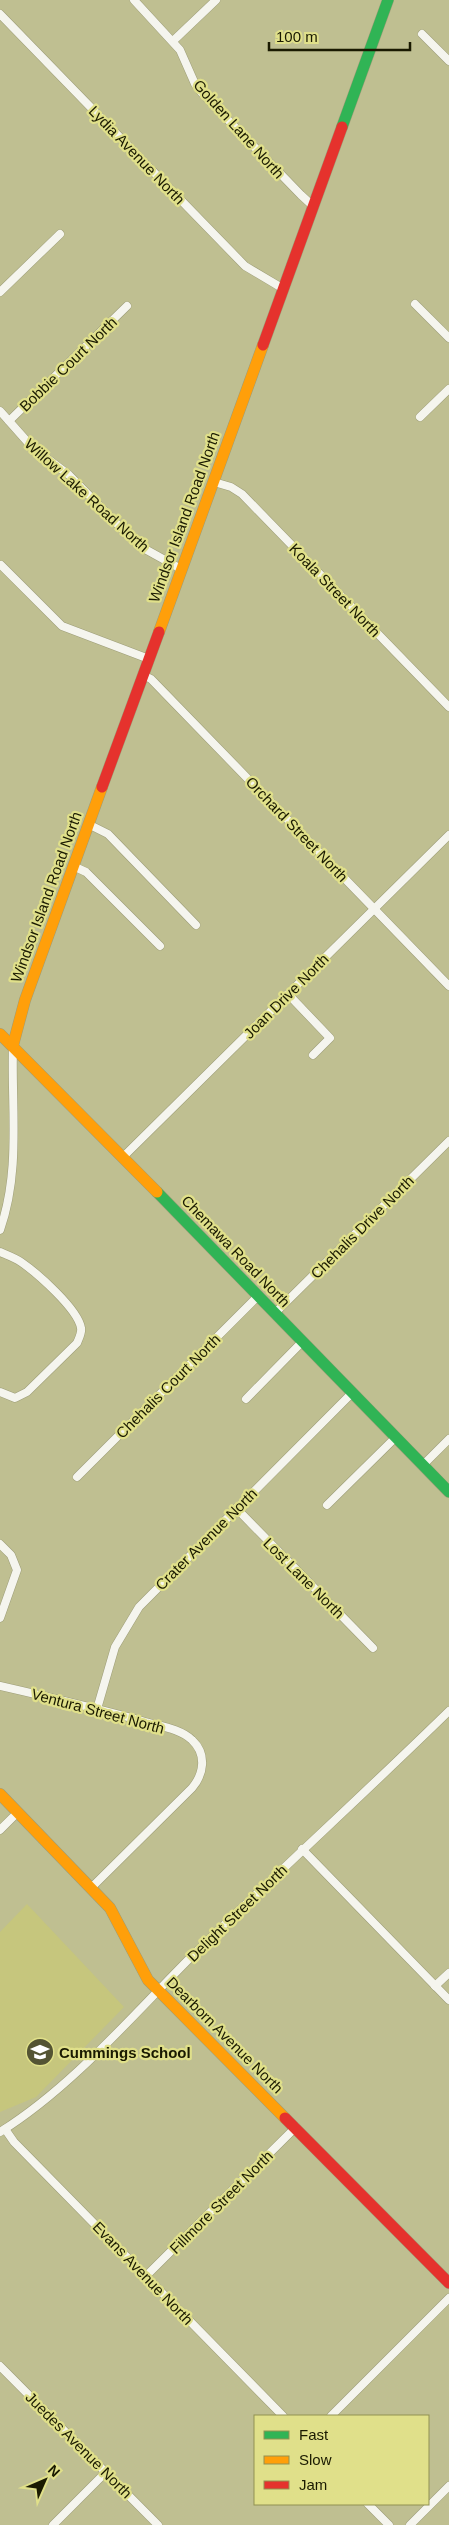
<svg xmlns="http://www.w3.org/2000/svg" width="449" height="2525" font-family="Helvetica,sans-serif">
<style>
.built{fill:#c6c67d}
.lines{fill:none;stroke-linecap:round;stroke-linejoin:round}
.street-casing{stroke:#9d9d78;stroke-width:9}
.fast-casing{stroke:#9d9d78;stroke-width:12}
.slow-casing{stroke:#9d9d78;stroke-width:12}
.jam-casing{stroke:#9d9d78;stroke-width:12}
.street{stroke:#f5f5ee;stroke-width:8}
.fast{stroke:#30b455;stroke-width:11}
.slow{stroke:#ff9f0a;stroke-width:11}
.jam{stroke:#e5322d;stroke-width:11}
.labels{text-anchor:middle;dominant-baseline:central;stroke-width:4.5;stroke-linejoin:round;paint-order:stroke}
.street-label{font-size:15px;fill:#1a1a01;stroke:#e0e08a}
.poi-label{font-size:15px;font-weight:bold;fill:#1a1a01;stroke:#e0e08a;text-anchor:start}
</style>
<rect width="100%" height="100%" fill="#bfbf91"/>
<polygon class="built" points="27,1904 124,2007 36,2097 0,2112 0,1932"/>
<g class="lines">
<defs>
<g id="street">
<polyline points="134,0 180,50 195,84 202,93 301,195 313,206"/>
<polyline points="0,14 245,266 282,288"/>
<polyline points="422,34 449,61"/>
<polyline points="173,41 216,0"/>
<polyline points="0,292 60,234"/>
<polyline points="415,304 449,338"/>
<polyline points="0,411 32,447 69,475 129,536 145,549 181,569"/>
<polyline points="420,417 449,389"/>
<polyline points="9,421 127,306"/>
<polyline points="214,482 231,487 242,494 449,707"/>
<polyline points="1,565 62,626 149,659"/>
<polyline points="143,675 151,679 449,986"/>
<polyline points="88,824 108,834 196,925"/>
<polyline points="73,866 86,872 160,946"/>
<polyline points="288,994 330,1038 313,1055"/>
<polyline points="123,1157 449,835"/>
<path d="M0 1230C21 1170 11 1108 13 1045"/>
<path d="M0 1252C7 1255 15 1258 21 1262 37 1273 78 1309 81 1328 82 1333 79 1338 77 1343L27 1392 15 1398 0 1392"/>
<polyline points="275,1313 449,1141"/>
<polyline points="246,1399 303,1341"/>
<polyline points="423,1465 449,1439"/>
<polyline points="77,1477 258,1296"/>
<polyline points="327,1505 396,1437"/>
<polyline points="236,1508 373,1648"/>
<polyline points="0,1544 11,1555 17,1570 0,1618"/>
<path d="M0 1686C48 1697 95 1708 142 1721 158 1726 180 1728 192 1740 207 1754 204 1774 192 1788L92 1887"/>
<polyline points="97,1709 115,1647 139,1607 353,1392"/>
<polyline points="0,1830 18,1812"/>
<polyline points="302,1849 449,2000"/>
<polyline points="435,1986 449,1973"/>
<polyline points="5,2129 14,2142 283,2416"/>
<path d="M0 2132C72 2087 132 2016 192 1956 277 1873 364 1794 449 1711"/>
<polyline points="146,2276 296,2127"/>
<polyline points="0,2366 158,2525"/>
<polyline points="331,2416 449,2298"/>
<polyline points="368,2504 389,2525"/>
<polyline points="53,2525 106,2472"/>
<polyline points="410,2525 449,2486"/>
</g>
<g id="fast">
<polyline points="342,127 388,0"/>
<polyline points="157,1192 449,1492"/>
</g>
<g id="slow">
<polyline points="159,632 263,345"/>
<polyline points="0,1034 157,1192"/>
<polyline points="13,1045 25,1000 102,787"/>
<polyline points="0,1794 110,1908 148,1980 285,2118"/>
</g>
<g id="jam">
<polyline points="263,345 342,127"/>
<polyline points="102,787 159,632"/>
<polyline points="285,2118 449,2283"/>
</g>
</defs>
<use href="#street" class="street-casing"/>
<use href="#fast" class="fast-casing"/>
<use href="#slow" class="slow-casing"/>
<use href="#jam" class="jam-casing"/>
<use href="#street" class="street"/>
<use href="#fast" class="fast"/>
<use href="#slow" class="slow"/>
<use href="#jam" class="jam"/>
</g>
<defs>
<symbol id="school-disc" viewBox="-11 -11 22 22"><circle r="9.5" fill="#545433" stroke="#e0e08a"/><path d="M0-5L7-2L0 1L-7-2ZM-4 1L0 2.5L4 1V4Q0 6-4 4Z" fill="#fff"/></symbol>
</defs>
<g fill-rule="evenodd">
<use href="#school-disc" x="24" y="2036" width="32" height="32"/>
</g>
<g class="labels">
<g class="street-label">
<text transform="translate(239 129) rotate(48)">Golden Lane North</text>
<text transform="translate(137 155) rotate(46)">Lydia Avenue North</text>
<text transform="translate(68 364) rotate(-44)">Bobbie Court North</text>
<text transform="translate(87 495) rotate(42)">Willow Lake Road North</text>
<text transform="translate(184 517) rotate(-70)">Windsor Island Road North</text>
<text transform="translate(335 590) rotate(46)">Koala Street North</text>
<text transform="translate(297 829) rotate(46)">Orchard Street North</text>
<text transform="translate(46 897) rotate(-70)">Windsor Island Road North</text>
<text transform="translate(286 996) rotate(-45)">Joan Drive North</text>
<text transform="translate(362 1227) rotate(-45)">Chehalis Drive North</text>
<text transform="translate(236 1251) rotate(46)">Chemawa Road North</text>
<text transform="translate(168 1386) rotate(-45)">Chehalis Court North</text>
<text transform="translate(206 1539) rotate(-45)">Crater Avenue North</text>
<text transform="translate(304 1578) rotate(45)">Lost Lane North</text>
<text transform="translate(98 1711) rotate(15)">Ventura Street North</text>
<text transform="translate(237 1913) rotate(-44)">Delight Street North</text>
<text transform="translate(225 2035) rotate(45)">Dearborn Avenue North</text>
<text transform="translate(221 2202) rotate(-45)">Fillmore Street North</text>
<text transform="translate(143 2273) rotate(46)">Evans Avenue North</text>
<text transform="translate(79 2445) rotate(45)">Juedes Avenue North</text>
</g>
<g class="poi-label">
<text x="59" y="2052">Cummings School</text>
</g>
</g>
<rect x="254" y="2415" width="175" height="90" fill="#e0e08a" stroke="#919153"/>
<rect x="264" y="2431" width="25" height="8" fill="#30b455" stroke="#919153"/>
<text x="299" y="2440" font-size="15" fill="#1a1a01">Fast</text>
<rect x="264" y="2456" width="25" height="8" fill="#ff9f0a" stroke="#919153"/>
<text x="299" y="2465" font-size="15" fill="#1a1a01">Slow</text>
<rect x="264" y="2481" width="25" height="8" fill="#e5322d" stroke="#919153"/>
<text x="299" y="2490" font-size="15" fill="#1a1a01">Jam</text>
<g transform="translate(45 2480) rotate(45)" stroke="#e0e08a" stroke-width="4" paint-order="stroke">
<path d="M0-4L9 19L0 12L-9 19Z" fill="#1a1a01"/>
<text y="-8" font-size="14" font-weight="bold" text-anchor="middle" fill="#1a1a01">N</text>
</g>
<path d="M269 42v8h141v-8" fill="none" stroke="#1a1a01" stroke-width="2.5"/>
<text x="276" y="42" font-size="15" fill="#1a1a01" stroke="#e0e08a" stroke-width="4" paint-order="stroke">100 m</text>
</svg>
